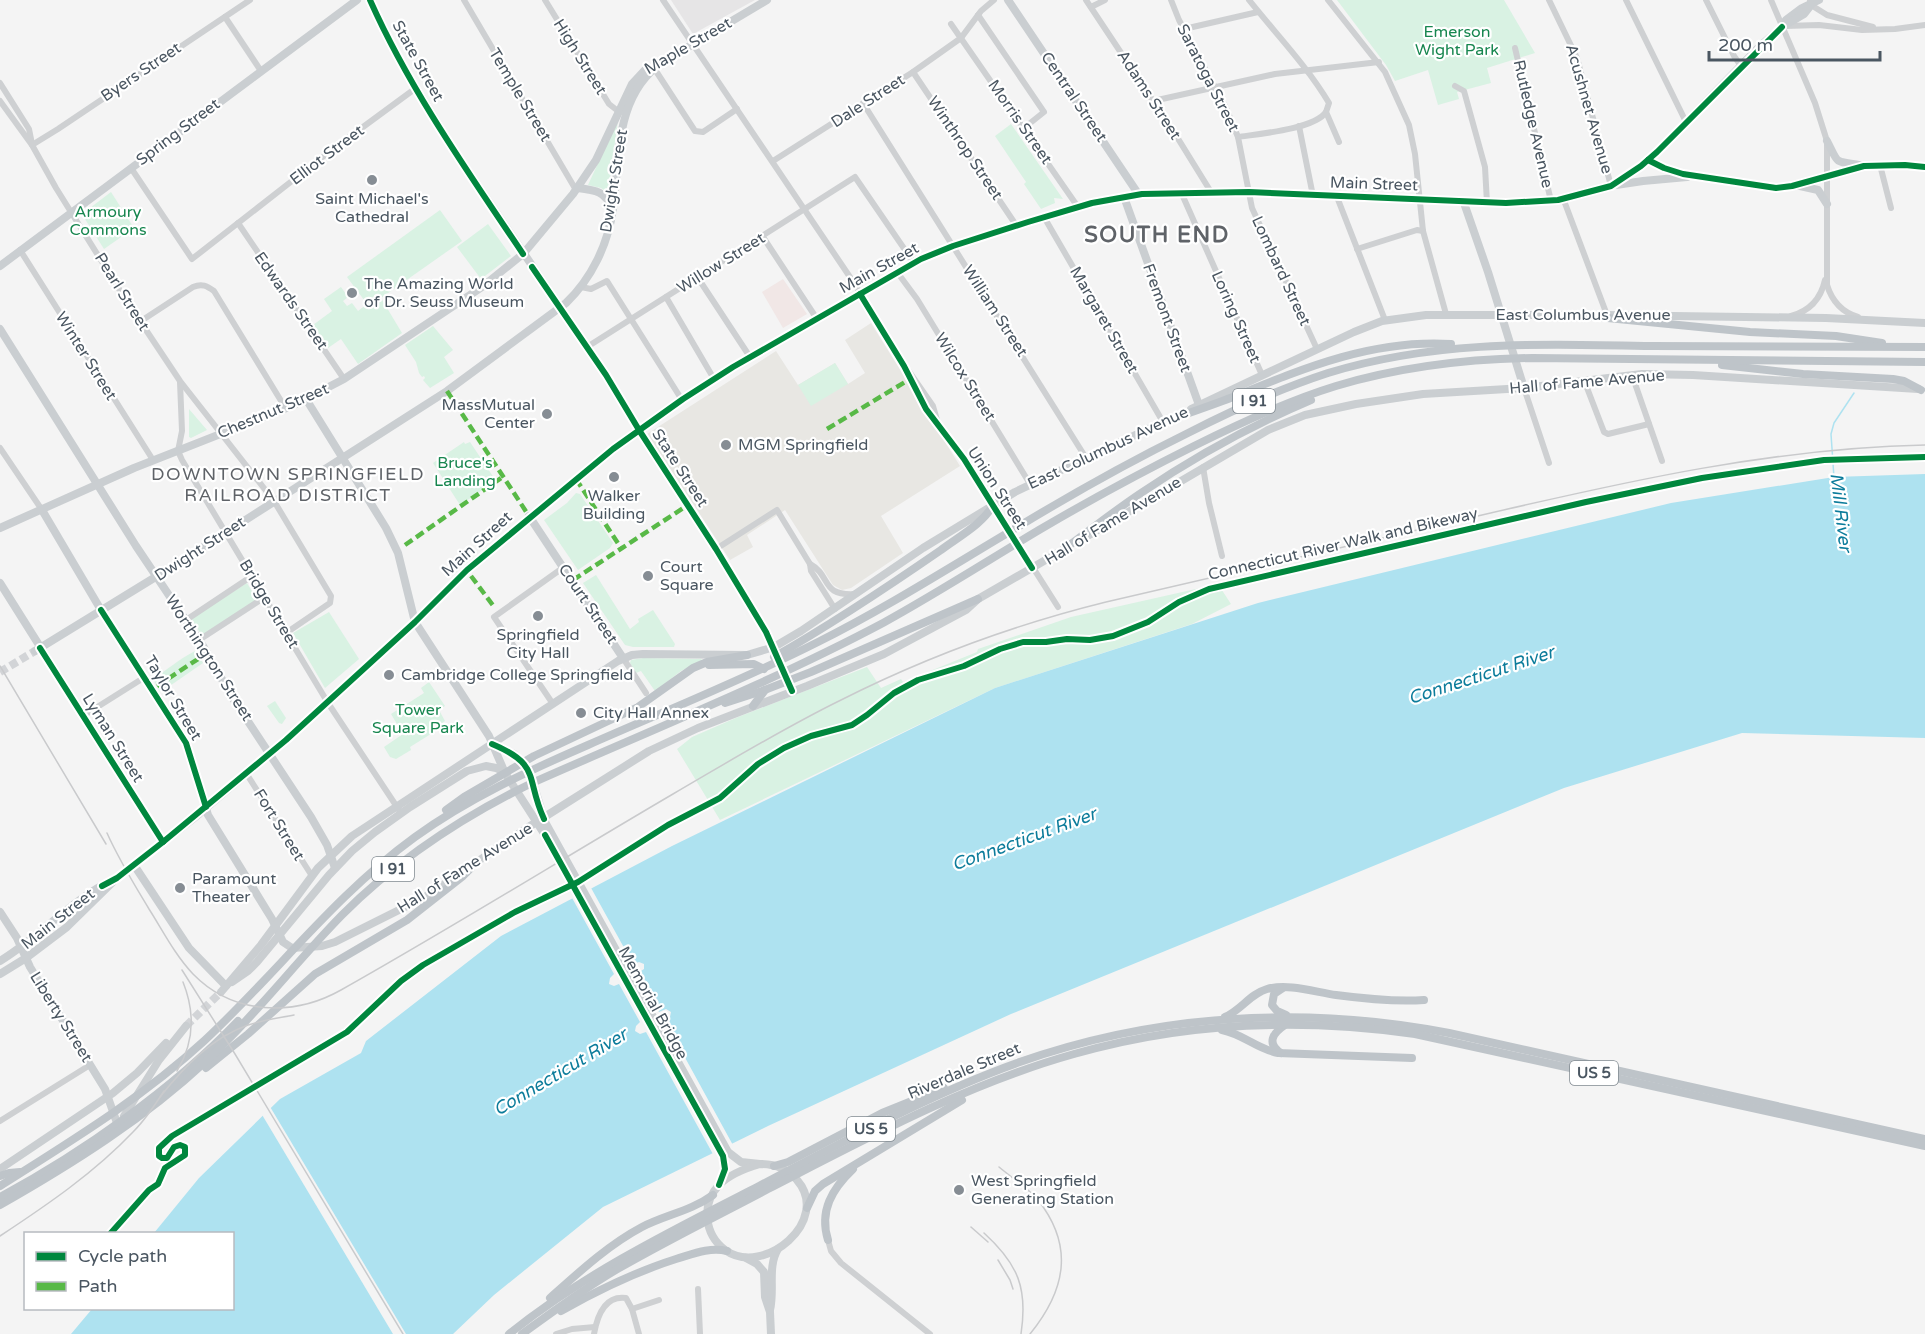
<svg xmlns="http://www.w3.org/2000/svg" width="1925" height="1334" font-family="'Varela Round',sans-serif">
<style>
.commercial{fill:#e8e7e3}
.education{fill:#e6e5e6}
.medical{fill:#f1e7e6}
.green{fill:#d9f2e3}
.water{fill:#aee2f0}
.pier{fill:#f4f4f4}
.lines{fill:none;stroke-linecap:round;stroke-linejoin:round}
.stream{stroke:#aee2f0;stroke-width:1.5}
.major-tunnel{stroke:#d2d4d7;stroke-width:8;stroke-dasharray:8 4;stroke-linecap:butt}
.minor{stroke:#ced0d2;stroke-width:6}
.major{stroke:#caced1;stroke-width:8}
.highway{stroke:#bec4c9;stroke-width:8}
.rail{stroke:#c9cacc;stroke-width:1.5}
.quiet{stroke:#58b947;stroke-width:4.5;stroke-dasharray:9 4.5;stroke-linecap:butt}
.cycleway-casing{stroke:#fff;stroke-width:10}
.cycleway{stroke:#00873e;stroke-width:6}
.poi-dot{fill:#868d94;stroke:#fff;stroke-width:2}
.labels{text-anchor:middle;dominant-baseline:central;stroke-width:4.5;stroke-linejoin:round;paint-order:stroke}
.shield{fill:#fff;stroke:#808990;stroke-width:1.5}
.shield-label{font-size:15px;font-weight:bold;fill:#4a5661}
.park-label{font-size:16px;fill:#17864f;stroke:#fff}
.street-label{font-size:16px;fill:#4a5661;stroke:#fff}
.poi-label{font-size:16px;fill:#4a5661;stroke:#fff;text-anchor:start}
.neighbourhood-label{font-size:18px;letter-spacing:1.5px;fill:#5f6368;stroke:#fff}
.water-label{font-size:18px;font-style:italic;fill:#0c7c9b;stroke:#fff}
.district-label{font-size:22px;font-weight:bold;letter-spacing:1.5px;fill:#5f6368;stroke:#fff}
</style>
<rect width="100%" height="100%" fill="#f4f4f4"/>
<polygon class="commercial" points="871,323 960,466 881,516 903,553 851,588 842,590 833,585 785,510 747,535 753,547 730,560 647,434 776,351 798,385 835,363 848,384 865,373 845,340"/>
<polygon class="education" points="671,0 755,0 693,34"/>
<polygon class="medical" points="783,279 807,314 783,328 762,292"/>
<g class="green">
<polygon points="1337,0 1504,0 1535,53 1487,68 1491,83 1457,92 1459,99 1438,105 1428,70 1395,81 1386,65"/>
<polygon points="618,120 608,193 601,188 588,185"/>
<polygon points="1011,124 1063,199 1054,198 1055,203 1041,209 1024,184 1026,182 995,136"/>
<polygon points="111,192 134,228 104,249 83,216 86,211"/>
<polygon points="440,210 462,241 381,298 402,333 358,364 341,339 328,348 313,325 332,311 324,299 341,287 348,297 343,301 347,306 352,303 358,311 367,304 347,277"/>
<polygon points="488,224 511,256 481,279 457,247"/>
<polygon points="433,326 453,350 444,357 454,373 430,388 423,380 425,378 424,376 422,377 419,373 416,362 405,345"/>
<polygon points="835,363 848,384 811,406 798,385"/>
<polygon points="189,409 207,430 191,438 189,437"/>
<polygon points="464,442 465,444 470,442 496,481 460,505 433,463"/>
<polygon points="576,493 580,494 613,543 610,548 578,570 544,520 567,503"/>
<polygon points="596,575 630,629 639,622 638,619 653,610 675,644 674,647 633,647 625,645 583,583"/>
<polygon points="247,583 257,600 202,636 191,618"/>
<polygon points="1218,584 1231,604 1192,624 995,688 720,820 677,749 692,737 738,717 867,667 881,688 901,679 903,682 977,652 978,649 1071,617"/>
<polygon points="329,612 359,659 325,688 293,633"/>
<path d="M195 651 203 663 161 692 153 679C167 670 179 659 195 651Z"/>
<polygon points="643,658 701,659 702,660 681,671 655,691 641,671 636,673 630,663 631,660"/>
<polygon points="429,682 445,706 439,710 445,721 442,723 442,727 410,747 411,750 396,759 390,757 384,747 403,734 391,714 424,693 421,688"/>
<polygon points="275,701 286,718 282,724 279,723 267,706"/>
</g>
<polygon class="water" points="1925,474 1925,738 1742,733 1564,788 1011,1014 768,1126 603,1207 494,1295 453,1334 71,1334 92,1309 232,1308 232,1234 154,1233 199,1178 280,1099 361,1053 366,1041 501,936 672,846 995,688 1258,603 1671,503 1834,477"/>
<g class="pier">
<polygon points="590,886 633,964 639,962 644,964 644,969 638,973 659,1012 666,1009 671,1012 670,1017 665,1021 734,1147 714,1156 646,1032 640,1034 635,1031 636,1026 640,1022 619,984 614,986 609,984 610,978 614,974 571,896"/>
<polygon points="269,1105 406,1334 393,1334 261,1113"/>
</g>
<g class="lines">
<polyline class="stream" points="1834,478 1831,434 1834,423 1854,393"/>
<g class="major-tunnel">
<polyline points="0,672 35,651"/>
<polyline points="186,1026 221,992"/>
</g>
<g class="minor">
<polyline points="464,0 576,190"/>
<polyline points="545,0 609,104 618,111"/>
<polyline points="663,0 854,283 904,366 926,409 964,459 1058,607"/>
<polyline points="1086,0 1177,137 1211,192"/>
<polyline points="1171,0 1179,20 1226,108 1238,137 1252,208 1317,349"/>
<path d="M1249 0C1276 34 1307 66 1329 103L1326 112 1339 142"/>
<polyline points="1328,0 1385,72 1409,125 1415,154 1423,231 1446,314"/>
<polyline points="1549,0 1577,58 1611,186"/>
<polyline points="1626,0 1686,122"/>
<polyline points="1706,0 1734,56 1741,66"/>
<path d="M1771 0 1815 103 1827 141V285C1832 301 1841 312 1858 317"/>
<polyline points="1810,1 1811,5 1827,15 1873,27"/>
<polyline points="1091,7 1105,0"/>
<polyline points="978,15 1044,112 1024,128"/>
<polyline points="225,17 261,71"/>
<polyline points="951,24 1078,207"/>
<polyline points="1785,26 1819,25 1862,30 1895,29 1925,25"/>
<polyline points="1184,29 1258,12"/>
<polyline points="1515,48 1551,201"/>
<polyline points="654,68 695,131 703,132 737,109"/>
<polyline points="913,72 1016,225"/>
<polyline points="0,83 29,129 32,144"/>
<polyline points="1455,86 1464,91 1485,167 1487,203"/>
<polyline points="0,101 32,145 56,188 124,297 180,381 274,501 331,596 330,603 286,633"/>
<polyline points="1153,101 1275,74 1379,62"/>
<polyline points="863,103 1086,458"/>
<polyline points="1299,126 1313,196"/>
<path d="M1238 137C1258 134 1315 129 1326 112"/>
<polyline points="32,145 58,129 250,0"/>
<polyline points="773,161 913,72 961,38 981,11 994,0"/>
<polyline points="1880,165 1891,208"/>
<polyline points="131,168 192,259 329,152 416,88"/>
<polyline points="1181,192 1262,375"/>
<polyline points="1337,197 1385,320"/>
<polyline points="1563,198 1607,315"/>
<polyline points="1044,217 1163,422"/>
<polyline points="238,223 344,379"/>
<polyline points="763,237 817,319"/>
<polyline points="1357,249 1417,230 1423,231"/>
<polyline points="20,250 153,460"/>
<polyline points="897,272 917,299 1030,484"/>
<polyline points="698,278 750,357"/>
<polyline points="581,287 591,289 607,281 682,400"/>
<polyline points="666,297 714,379"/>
<path d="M1791 316C1810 311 1821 298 1825 280"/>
<path d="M141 321 193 287C202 283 207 286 214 291L286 409"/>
<polyline points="587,347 855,177 914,263"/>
<polyline points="908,370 933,406 937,420"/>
<polyline points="1632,375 1662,461"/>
<polyline points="1584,380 1604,432 1608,434 1649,424"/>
<polyline points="180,382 182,431 178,451 182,460 328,703 399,810"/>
<polyline points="1524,388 1549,463"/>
<polyline points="0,448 42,510"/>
<polyline points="1203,467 1209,503 1222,556"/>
<polyline points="716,549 777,510 810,564 811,571 835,609"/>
<path d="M810 564C832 576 820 596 855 594"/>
<polyline points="186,620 252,576"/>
<polyline points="199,640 265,597"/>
<polyline points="623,658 646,693"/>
<polyline points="553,704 494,617 564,567"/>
<polyline points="83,716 145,677"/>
<polyline points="246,773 312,876"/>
<polyline points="0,1121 90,1065"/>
<polyline points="828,1240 831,1251 841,1263 930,1334"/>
<polyline points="698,1289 700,1334"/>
<polyline points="632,1309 659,1300"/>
<polyline points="556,1334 572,1329 595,1327"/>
<path d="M594 1334C597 1317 604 1295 626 1298L632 1309 639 1334"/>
</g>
<g class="major">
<polyline points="370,0 400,61 452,147 606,375 639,430 716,549 766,632 790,686"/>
<polyline points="1008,0 1139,195"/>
<polyline points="1786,20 1802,8 1819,0"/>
<path d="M1827 141C1839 164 1833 161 1859 165"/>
<polyline points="1648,160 1664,168 1683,174 1776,188 1792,186 1864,166 1905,165 1925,167"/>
<polyline points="1616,185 1643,181 1687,177"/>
<polyline points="1800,186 1818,190 1827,204"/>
<path d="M577 188C595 190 606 191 612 209"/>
<polyline points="1124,197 1199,405"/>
<polyline points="1464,203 1488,272 1524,388"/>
<polyline points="0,266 357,0"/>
<polyline points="1603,315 1826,318 1925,323"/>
<polyline points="0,329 136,546 203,646 232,697 311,817 327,845 335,868"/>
<polyline points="306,399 386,528 398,553 415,622 489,736 505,773 545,835 722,1154 725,1169 719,1185"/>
<polyline points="1191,409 1354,332 1382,321 1426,315 1582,315"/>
<polyline points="42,510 101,610 186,743 208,815 272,919 283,942 292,948 322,946 335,942 425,897 527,828 649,751 698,728 807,686 884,654 966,610 978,599 1068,547"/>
<polyline points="529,516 623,658"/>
<polyline points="0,528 134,468 294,405 344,379 482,287 523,254 573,194 596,160 632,84 645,70 654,68"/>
<polyline points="1084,538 1268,430 1305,415 1356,404 1423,394 1524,388 1642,374 1693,375 1918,389"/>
<polyline points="0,583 163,842"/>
<path d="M35 651 180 562 447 391 566 303C592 278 608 244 613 209 620 158 614 95 663 62L767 0"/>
<polyline points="492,744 514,754 529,770 545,822 728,1152 741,1162 760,1164"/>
<polyline points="134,865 189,948 226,986"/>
<polyline points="0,912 17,938 30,967 105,1089 117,1123"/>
<path d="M0 961C40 937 72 899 113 880"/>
<polyline points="0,974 26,958 67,927 117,878 199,814 286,740 415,622 467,570 613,449 683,399 733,367 921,259 953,246 1028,222 1092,203 1142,194 1249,192 1506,203 1558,200 1611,186 1641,166 1657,152 1760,46 1782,27 1804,14 1811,5"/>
<polyline points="232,982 248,971 257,962 329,875 352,851 375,832 410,807 467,771 486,766 496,768 504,772"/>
<polyline points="221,992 261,945 318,868 352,836 618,661 632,655 643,654 747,655 774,647 801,631 923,548 1015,492 1167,420"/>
<polyline points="124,1116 159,1060 186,1026"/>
<path d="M760 1164C774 1164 787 1168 797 1180 832 1220 764 1278 725 1250 704 1234 701 1204 719 1185 730 1174 746 1168 760 1164Z"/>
<polyline points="0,1169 113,1093 137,1073 166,1043"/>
<polyline points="746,1258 757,1264 764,1272 765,1297 770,1312 771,1334"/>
<path d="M770 1310C775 1290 767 1267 778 1249"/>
</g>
<g class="highway">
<polyline points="1577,315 1750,332 1836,336 1882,343"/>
<polyline points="1722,365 1803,374 1893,379 1904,381 1921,390"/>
<path d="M1163 422C1186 414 1210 406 1233 397 1304 368 1373 339 1451 344"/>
<path d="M1063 550C1089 531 1114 511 1141 493 1194 457 1252 425 1311 400"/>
<path d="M774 657C832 624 886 588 941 550 958 537 983 524 993 505"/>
<polyline points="709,665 754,664 764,669"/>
<polyline points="725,703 762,691 811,672 978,599"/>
<polyline points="753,706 765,690"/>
<polyline points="446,810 464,797 534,756 638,707 693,668 707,662 747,655"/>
<polyline points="1283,988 1274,994 1272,1005 1277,1011 1286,1015"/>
<path d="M1225 1017C1241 1010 1250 994 1267 989 1288 983 1315 992 1336 995 1366 999 1394 1002 1424 1000"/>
<path d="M1222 1030C1243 1034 1257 1049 1278 1053L1412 1058"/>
<path d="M1281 1053C1266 1043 1273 1033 1285 1025"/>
<polyline points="206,1068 248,1034 315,974 407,920 463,876 471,868"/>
<polyline points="774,1166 788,1162 882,1113 944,1088"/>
<polyline points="0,1176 9,1173 20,1172"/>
<path d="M0 1186C71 1141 142 1098 204 1041 276 974 335 895 415 837 469 798 528 771 588 745 665 711 743 680 818 642 886 608 950 567 1016 528 1072 494 1129 462 1188 433 1233 410 1279 389 1328 373 1436 340 1541 344 1652 346 1743 347 1834 347 1925 347"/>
<path d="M0 1197C82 1153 173 1089 238 1021"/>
<path d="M0 1205C72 1164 145 1118 205 1062 255 1016 295 963 342 915 397 860 462 817 532 783 649 731 770 683 883 623 936 594 987 561 1039 530 1090 500 1142 472 1194 446 1240 423 1287 401 1336 386 1400 367 1465 359 1532 358L1925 362"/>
<polyline points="807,1208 815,1191 823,1184 962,1100"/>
<path d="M828 1240C819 1211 832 1189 853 1169"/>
<path d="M550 1298C578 1273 608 1245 642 1227 665 1215 691 1211 713 1195"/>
<path d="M561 1311C598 1290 635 1272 676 1259 693 1254 709 1247 727 1251"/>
<path d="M509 1334C585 1273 673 1230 759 1186 843 1142 928 1095 1017 1063 1155 1014 1305 1005 1449 1033L1925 1139"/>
<path d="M522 1334C552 1312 582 1290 614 1271 664 1242 717 1216 768 1189 867 1138 967 1084 1074 1054 1185 1022 1301 1018 1415 1034L1925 1146"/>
</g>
<g class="rail">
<polyline points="0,666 106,844"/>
<path d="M107 833C119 860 134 884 149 909 163 931 175 955 193 974 233 1015 293 1017 341 990 453 927 562 859 673 794 728 762 782 729 839 701 924 658 1013 625 1106 602 1231 574 1356 544 1482 515 1628 481 1774 448 1925 445"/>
<polyline points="182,970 235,1054 403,1334"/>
<path d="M177 1071C194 1043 195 1012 183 982"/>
<path d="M160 1097C184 1067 211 1038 248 1025 263 1020 279 1018 294 1015"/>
<path d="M999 1167C1012 1178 1027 1187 1038 1200 1075 1247 1065 1291 1030 1334"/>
<polyline points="971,1227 988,1242"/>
<path d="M984 1233C1018 1264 1028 1288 1021 1334"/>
<path d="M0 1236C47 1205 94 1173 133 1132 145 1120 155 1105 164 1091"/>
<polyline points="998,1260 1010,1280 1013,1289"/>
</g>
<g class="quiet">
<polyline points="447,391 529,516"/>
<polyline points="827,429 910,379"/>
<polyline points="576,479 621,548"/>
<polyline points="405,545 504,476"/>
<polyline points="471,576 495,608"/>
<polyline points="573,580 688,505"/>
<polyline points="157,686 201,657"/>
</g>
<defs>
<g id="cycleway">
<path d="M370 0C410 90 468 172 523 254"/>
<polyline points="1648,160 1664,168 1683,174 1776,188 1792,186 1864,166 1905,165 1925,167"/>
<polyline points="532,267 606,375 639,430 716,549 766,632 792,691"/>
<polyline points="860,294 904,366 926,409 964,459 1032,568"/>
<polyline points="101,610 186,743 206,807"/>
<polyline points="40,648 163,842"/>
<path d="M492 744C542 765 525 778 544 819"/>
<polyline points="545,835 723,1156 725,1169 719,1185"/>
<polyline points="102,886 117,878 163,842 286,740 415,622 467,570 613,449 683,399 733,367 921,259 953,246 1028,222 1092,203 1142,194 1249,192 1506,203 1558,200 1611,186 1641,166 1657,152 1782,27"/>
<polyline points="110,1234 149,1190 158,1184 165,1168 185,1155 185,1147 180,1145 174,1147 167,1158 162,1158 159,1156 159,1148 172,1136 347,1032 401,981 423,965 515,912 578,882 668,825 720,798 758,764 784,748 811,736 852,725 867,715 894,693 918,680 964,666 1000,649 1023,642 1046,642 1067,639 1090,640 1113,636 1148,622 1179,602 1209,589 1586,502 1702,478 1824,460 1925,457"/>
</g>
</defs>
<use href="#cycleway" class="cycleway-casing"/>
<use href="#cycleway" class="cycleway"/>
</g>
<g class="poi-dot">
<circle cx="372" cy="180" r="6"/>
<circle cx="352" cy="293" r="6"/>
<circle cx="547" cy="414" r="6"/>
<circle cx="726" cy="445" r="6"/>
<circle cx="614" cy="477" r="6"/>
<circle cx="648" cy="576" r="6"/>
<circle cx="538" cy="616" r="6"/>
<circle cx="389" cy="675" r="6"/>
<circle cx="581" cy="713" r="6"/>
<circle cx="180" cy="888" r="6"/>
<circle cx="959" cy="1190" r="6"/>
</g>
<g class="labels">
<g class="shield">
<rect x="1233" y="389" width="42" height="24" rx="4.5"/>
<rect x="372" y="857" width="42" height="24" rx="4.5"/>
<rect x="1570" y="1061" width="48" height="24" rx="4.5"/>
<rect x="847" y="1117" width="48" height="24" rx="4.5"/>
</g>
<g class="shield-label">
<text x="1254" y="401">I 91</text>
<text x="393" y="869">I 91</text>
<text x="1594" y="1073">US 5</text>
<text x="871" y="1129">US 5</text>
</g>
<g class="park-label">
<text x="1457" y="32">Emerson<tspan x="1457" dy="18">Wight Park</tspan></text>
<text x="108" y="212">Armoury<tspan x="108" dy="18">Commons</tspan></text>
<text x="465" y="463">Bruce's<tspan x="465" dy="18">Landing</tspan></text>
<text x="418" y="710">Tower<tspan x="418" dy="18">Square Park</tspan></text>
</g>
<g class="street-label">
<text transform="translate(688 46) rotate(-30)">Maple Street</text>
<text transform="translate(580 57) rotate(58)">High Street</text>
<text transform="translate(418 61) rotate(61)">State Street</text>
<text transform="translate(141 72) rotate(-34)">Byers Street</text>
<text transform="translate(1208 78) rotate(63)">Saratoga Street</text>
<text transform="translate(520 95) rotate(59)">Temple Street</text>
<text transform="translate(1149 95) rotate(57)">Adams Street</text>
<text transform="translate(1074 97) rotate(56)">Central Street</text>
<text transform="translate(868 101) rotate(-33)">Dale Street</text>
<text transform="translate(1589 109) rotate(74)">Acushnet Avenue</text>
<text transform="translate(1020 122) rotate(55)">Morris Street</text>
<text transform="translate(1533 124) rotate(77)">Rutledge Avenue</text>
<text transform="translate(178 132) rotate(-37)">Spring Street</text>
<text transform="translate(965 148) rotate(56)">Winthrop Street</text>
<text transform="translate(327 155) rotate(-37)">Elliot Street</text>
<text transform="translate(614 181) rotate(-81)">Dwight Street</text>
<text transform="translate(1374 184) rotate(2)">Main Street</text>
<text transform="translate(721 263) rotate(-32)">Willow Street</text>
<text transform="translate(879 268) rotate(-29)">Main Street</text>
<text transform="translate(1281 271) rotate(65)">Lombard Street</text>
<text transform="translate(122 292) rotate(58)">Pearl Street</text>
<text transform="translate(291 301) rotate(55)">Edwards Street</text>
<text transform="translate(995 311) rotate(57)">William Street</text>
<text x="1583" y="315">East Columbus Avenue</text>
<text transform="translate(1236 317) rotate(66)">Loring Street</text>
<text transform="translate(1167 318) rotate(70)">Fremont Street</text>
<text transform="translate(1104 320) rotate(60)">Margaret Street</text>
<text transform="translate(86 356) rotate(58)">Winter Street</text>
<text transform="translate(965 377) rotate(58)">Wilcox Street</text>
<text transform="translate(1587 382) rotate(-5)">Hall of Fame Avenue</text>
<text transform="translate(273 411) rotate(-23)">Chestnut Street</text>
<text transform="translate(1108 448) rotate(-25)">East Columbus Avenue</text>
<text transform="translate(680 468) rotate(57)">State Street</text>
<text transform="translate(997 488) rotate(57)">Union Street</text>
<text transform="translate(1113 521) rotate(-31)">Hall of Fame Avenue</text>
<text transform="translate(477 544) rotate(-42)">Main Street</text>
<text transform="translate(1343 544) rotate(-13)">Connecticut River Walk and Bikeway</text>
<text transform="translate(200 549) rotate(-33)">Dwight Street</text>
<text transform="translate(269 604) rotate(59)">Bridge Street</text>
<text transform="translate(588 604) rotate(56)">Court Street</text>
<text transform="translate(209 658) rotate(57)">Worthington Street</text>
<text transform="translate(173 698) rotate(59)">Taylor Street</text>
<text transform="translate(113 738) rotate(58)">Lyman Street</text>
<text transform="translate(279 825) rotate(58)">Fort Street</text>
<text transform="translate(465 868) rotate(-32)">Hall of Fame Avenue</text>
<text transform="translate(58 919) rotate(-38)">Main Street</text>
<text transform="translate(653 1003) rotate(61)">Memorial Bridge</text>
<text transform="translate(61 1017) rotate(58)">Liberty Street</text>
<text transform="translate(964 1071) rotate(-23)">Riverdale Street</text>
</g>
<g class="poi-label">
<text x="372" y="199" text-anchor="middle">Saint Michael's<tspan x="372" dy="18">Cathedral</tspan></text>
<text x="364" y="284">The Amazing World<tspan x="364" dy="18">of Dr. Seuss Museum</tspan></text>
<text x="535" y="405" text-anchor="end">MassMutual<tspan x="535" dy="18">Center</tspan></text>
<text x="738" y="445">MGM Springfield</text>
<text x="614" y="496" text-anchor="middle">Walker<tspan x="614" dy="18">Building</tspan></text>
<text x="660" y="567">Court<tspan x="660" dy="18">Square</tspan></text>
<text x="538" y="635" text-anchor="middle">Springfield<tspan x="538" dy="18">City Hall</tspan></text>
<text x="401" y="675">Cambridge College Springfield</text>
<text x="593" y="713">City Hall Annex</text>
<text x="192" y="879">Paramount<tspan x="192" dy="18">Theater</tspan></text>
<text x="971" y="1181">West Springfield<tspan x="971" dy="18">Generating Station</tspan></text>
</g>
<g class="neighbourhood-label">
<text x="288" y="474">DOWNTOWN SPRINGFIELD<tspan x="288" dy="21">RAILROAD DISTRICT</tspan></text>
</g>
<g class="water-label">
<text transform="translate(1841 512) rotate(83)">Mill River</text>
<text transform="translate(1481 675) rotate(-18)">Connecticut River</text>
<text transform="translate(1024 839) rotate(-20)">Connecticut River</text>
<text transform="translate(560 1072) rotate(-31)">Connecticut River</text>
</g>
<g class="district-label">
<text x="1157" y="235">SOUTH END</text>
</g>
</g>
<rect x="24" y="1232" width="210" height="78" fill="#ffffff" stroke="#b7bbc0" stroke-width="1.5"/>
<rect x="36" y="1252" width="30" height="9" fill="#00873e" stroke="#b7bbc0" stroke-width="1.5"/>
<text x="78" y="1262" font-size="18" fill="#4a5661">Cycle path</text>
<rect x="36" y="1282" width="30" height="9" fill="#58b947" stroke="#b7bbc0" stroke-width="1.5"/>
<text x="78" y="1292" font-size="18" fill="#4a5661">Path</text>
<path d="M1709 51v9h171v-9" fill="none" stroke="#4a5661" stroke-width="3"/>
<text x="1718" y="51" font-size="18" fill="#4a5661" stroke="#ffffff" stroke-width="4.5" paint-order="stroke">200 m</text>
</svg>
